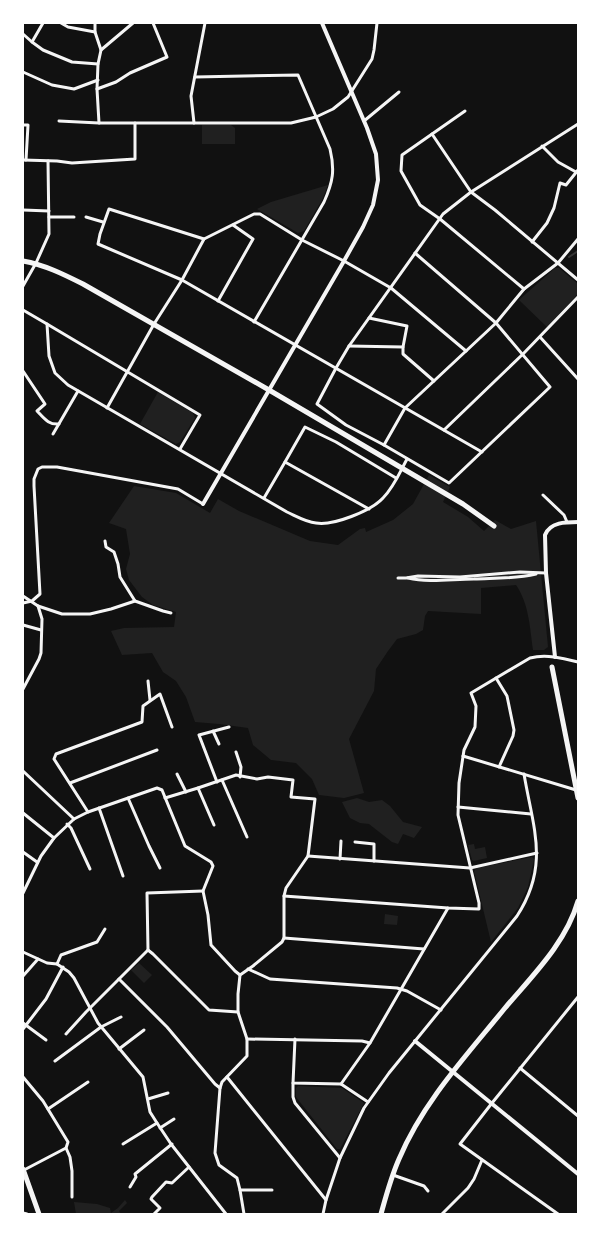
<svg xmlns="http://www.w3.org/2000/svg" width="601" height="1237" font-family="'Sofia Sans Condensed',sans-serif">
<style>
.green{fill:#202020}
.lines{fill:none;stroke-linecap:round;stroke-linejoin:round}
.stream{stroke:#333;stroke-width:2}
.minor{stroke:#f5f5f5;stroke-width:3}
.tertiary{stroke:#f5f5f5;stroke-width:4}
.primary{stroke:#f5f5f5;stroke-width:5}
</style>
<rect width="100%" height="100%" fill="#111"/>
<g class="green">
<polygon points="202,125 231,125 235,128 235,144 202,144"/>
<polygon points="328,185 323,198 304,231 298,233 257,209 271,202"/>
<polygon points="555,268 559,268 578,284 578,294 547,327 519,300"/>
<polygon points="158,392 193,413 195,418 180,442 176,444 140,424"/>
<path d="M429 475 450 487 443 502 468 517 484 531 495 520 511 529 536 521 548 647 544 650H533C530 628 529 604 516 585L481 588V614L428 611 425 616 423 630 416 634 397 639 388 651 376 669 374 691 349 739 364 793 344 798 319 795 312 779 296 763 271 760 253 745 248 728 219 724 195 722 186 697 176 681 163 672 152 653 122 655 111 631 124 628 174 627 176 612 153 605 142 597 129 580 126 569 130 554 126 529 109 523 134 486 176 493 210 513 218 499 239 511 310 541 338 545 360 529 365 528 366 532 393 520 413 504Z"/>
<polygon points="357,798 369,802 382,800 390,806 403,822 422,827 414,838 403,834 398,844 392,842 369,824 360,823 350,818 342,802"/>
<polygon points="474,844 475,849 485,847 487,858 474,861 472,860 468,845"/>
<polygon points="532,857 534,859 528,887 518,908 491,942 474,871 477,868"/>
<polygon points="385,914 398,916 397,925 384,924"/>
<polygon points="139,963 152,975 144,983 131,970"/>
<polygon points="298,1086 342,1088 364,1103 340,1149 337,1149 296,1097 296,1088"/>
<polygon points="125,1200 127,1203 119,1211 121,1214 76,1214 74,1202 97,1204 110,1208 111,1213 118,1208"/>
</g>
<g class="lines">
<polyline class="stream" points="569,257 578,251"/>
<g class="minor">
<polyline points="43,23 32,42 43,50 72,62 98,64"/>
<polyline points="61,23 68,27 95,32"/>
<polyline points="95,23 95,32 101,50 98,64 97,89 99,123"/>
<polyline points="23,34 32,42"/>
<polyline points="101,50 133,23"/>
<polyline points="23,72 52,85 74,89 98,80"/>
<path d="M195 77 298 75 330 149C335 170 333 182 324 202L254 322"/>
<polyline points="97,89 116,82 130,73 167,57 153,23"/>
<polyline points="465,111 402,155 401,171 420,205 440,219 524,289"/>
<polyline points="59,121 99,123 291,123 316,117 333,109 348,97 372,59 374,50 377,23"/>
<polyline points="364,121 399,92"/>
<polyline points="194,123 191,96 205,23"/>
<polyline points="23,125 28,125 26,160"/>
<polyline points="432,134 471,192 495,210 578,280"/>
<polyline points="542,146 558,162 576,172"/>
<polyline points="23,160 57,161 72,163 135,159 135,123"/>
<polyline points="23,210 49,211"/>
<polyline points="49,217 74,217"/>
<polyline points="86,217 103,222"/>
<polyline points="204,239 109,209 100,234 98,244 182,280 482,452"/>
<polyline points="532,242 547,223 554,208 560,183 566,185 578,170"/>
<polyline points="415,253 496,323 550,387 449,483 384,445 405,408 496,323 524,289 558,263 578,239"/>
<polyline points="23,286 36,263 49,234 48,161"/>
<polyline points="218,301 253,239 233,225"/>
<path d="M23 310 47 324 49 356 55 373 68 385 287 512C296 516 306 522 316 523 333 526 371 511 383 498 394 487 400 472 407 459"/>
<polyline points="369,318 407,326 403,347"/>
<polyline points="47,324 200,415 180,449"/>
<polyline points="540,337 578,379"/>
<polyline points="349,346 403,347 403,354 434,381"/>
<path d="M23 371 45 404 37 411C44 418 48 425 59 424"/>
<polyline points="107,408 154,324 182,280 204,239 254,214 260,214 302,240 344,261 391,288 466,351"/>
<polyline points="444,430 523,354 578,297"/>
<polyline points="53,434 78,391"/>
<polyline points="384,445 346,425 317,404 336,368 349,346 443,214 471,192 578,124"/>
<polyline points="285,462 305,427 336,442 396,478"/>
<polyline points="543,495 564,515 567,522"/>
<polyline points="264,498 285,462 369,509"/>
<polyline points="105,541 106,547 114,552 118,564 120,577 135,601"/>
<polyline points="398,578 406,578 418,576 460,577 520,572 546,573"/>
<path d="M408 578C429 583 452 579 474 579 494 578 515 579 536 574"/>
<polyline points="23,596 38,606 62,614 90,614 111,609 135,601 163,611 171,613"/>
<polyline points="23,603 32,601 40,594 34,486 34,479 38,469 42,467 57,467 178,489 203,504"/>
<polyline points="23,625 41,630"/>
<polyline points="496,678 507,696 514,730 513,736 499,767"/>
<polyline points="148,681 150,700"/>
<polyline points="23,689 39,659 41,653 42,619 38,606"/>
<polyline points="213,731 219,744"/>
<polyline points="236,752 241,767 240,777"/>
<polyline points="463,756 576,790"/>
<polyline points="23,771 74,819"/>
<polyline points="177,774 186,792"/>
<polyline points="222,780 247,837"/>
<polyline points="217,782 199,735 229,727"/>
<polyline points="70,783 157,750"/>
<polyline points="198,788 214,825"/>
<polyline points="128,798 149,846 160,868"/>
<polyline points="165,798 198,788 236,775 257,779 268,777 293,780 291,797 315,799 308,856 286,888 284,896 284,938 282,942 253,966 240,975 238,994 238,1012 247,1039 247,1056 222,1082 220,1088 215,1153 219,1165 237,1178 240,1190 244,1214"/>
<polyline points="458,807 531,814"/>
<polyline points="99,808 123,876"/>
<polyline points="88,812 54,759 56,754 142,722 143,706 160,694 172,727"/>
<polyline points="23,813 54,838"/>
<polyline points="67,824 71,828 90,869"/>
<polyline points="355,842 374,844 374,861"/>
<polyline points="23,852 37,862"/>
<polyline points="308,856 470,868 537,853"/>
<polyline points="340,859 341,841"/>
<polyline points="23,893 41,856 54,838 74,819 88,812 157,788 162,790 185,846 211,862 213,866 203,891 208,915 211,945 235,971 240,975"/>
<path d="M284 896 448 908 479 909V903L458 815 459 783 464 750 475 727 476 706 471 693 530 658C546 654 562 658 578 662"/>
<polyline points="284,938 424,949"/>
<polyline points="148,950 153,954 209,1010 238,1012"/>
<polyline points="23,952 47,963 57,964 69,972 74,978 98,1023 143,1077 150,1112 157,1123 171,1144 226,1214"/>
<polyline points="57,964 61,955 97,942 105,929"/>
<polyline points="248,969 270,979 397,988 407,991 441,1010"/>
<polyline points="23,976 38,959"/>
<polyline points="119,979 167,1027 215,1084 220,1088"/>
<polyline points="23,1023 46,1040"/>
<polyline points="23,1029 46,999 63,967"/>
<polyline points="66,1034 86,1012 148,950 147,893 203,891"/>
<polyline points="247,1039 362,1041 370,1043"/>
<polyline points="295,1039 293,1083 341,1084 370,1043 448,908"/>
<polyline points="119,1049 144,1030"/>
<polyline points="55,1061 101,1027 121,1017"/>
<polyline points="520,1068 578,1116"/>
<polyline points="23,1077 43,1101 68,1142 66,1148 24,1170"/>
<polyline points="227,1077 326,1200"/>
<polyline points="293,1083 293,1097 295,1103 340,1158"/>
<polyline points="341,1084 368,1102"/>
<polyline points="148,1099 168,1093"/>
<polyline points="48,1109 88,1082"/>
<polyline points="160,1128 174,1119"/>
<polyline points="123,1144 157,1123"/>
<polyline points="66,1148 70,1157 72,1171 72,1197"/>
<polyline points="393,1175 424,1186 428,1191"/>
<polyline points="130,1187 136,1177 135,1174 172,1144"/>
<polyline points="240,1190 272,1190"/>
<polyline points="23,1213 27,1214"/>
<polyline points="154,1214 160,1208 151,1199 152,1197 166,1182 172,1183 189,1167"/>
<path d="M323 1214 326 1200 340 1158 364 1108 389 1073 517 916C550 865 533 828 524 774"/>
<polyline points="442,1214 468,1188 474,1179 482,1160"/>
<polyline points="558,1214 460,1144 492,1103 578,997"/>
</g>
<g class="tertiary">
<polyline points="203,504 344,261 363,227 373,205 378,180 376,154 367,128 322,23"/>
<path d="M555 657 546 573 545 535C550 522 566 522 578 522"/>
<polyline points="415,1041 578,1174"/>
</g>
<g class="primary">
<path d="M23 261C45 265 63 274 83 284L269 390 463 504 494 526"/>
<polyline points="552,667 578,798"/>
<polyline points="23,1169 39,1214"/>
<path d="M381 1214C386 1196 391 1177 399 1159 423 1102 466 1056 505 1008 532 976 566 943 578 901"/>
</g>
</g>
<rect width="601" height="1237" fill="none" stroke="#ffffff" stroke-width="48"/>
</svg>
